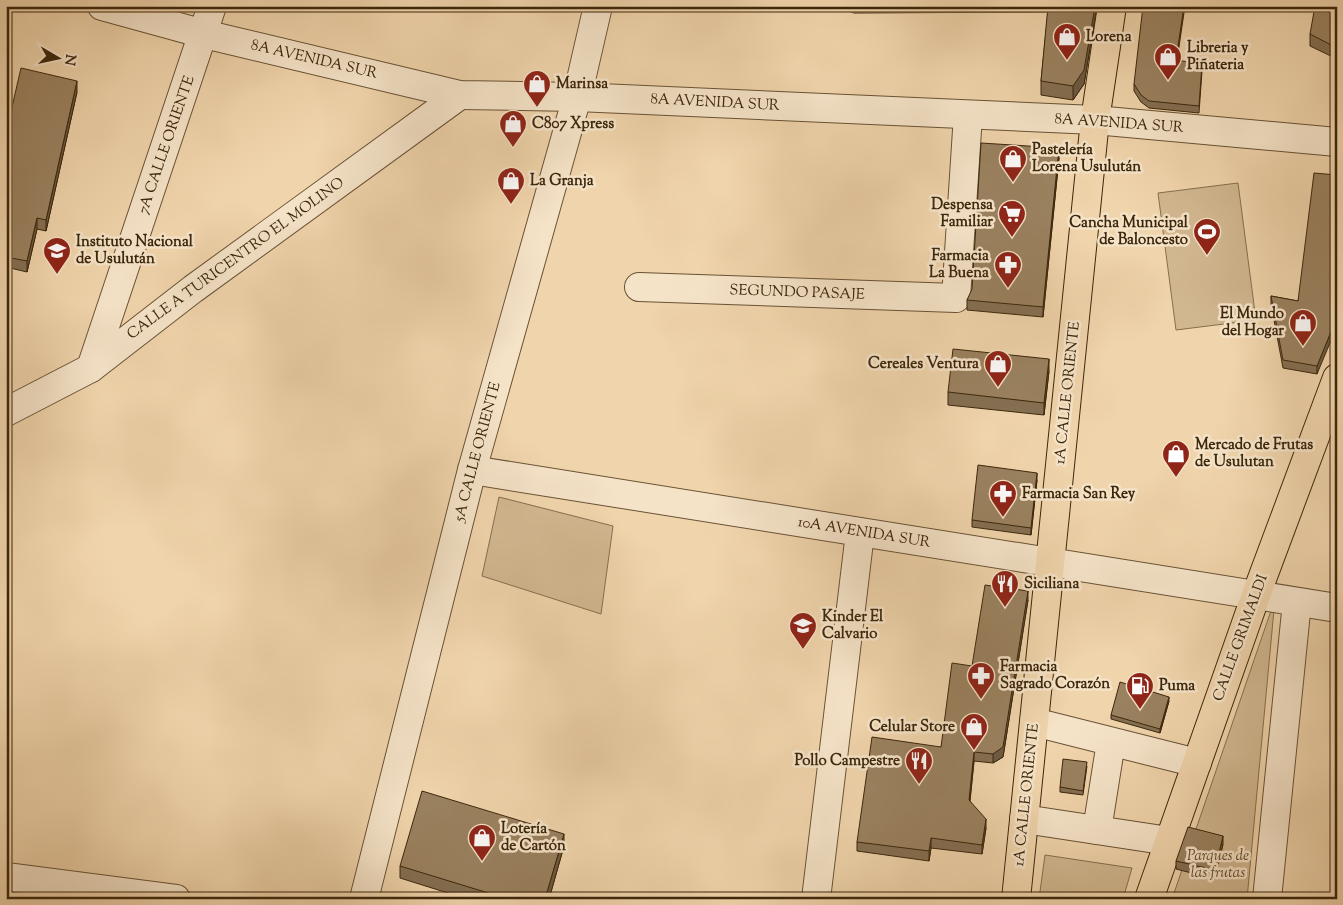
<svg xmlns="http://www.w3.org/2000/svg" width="1343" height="905" font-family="'Sorts Mill Goudy',serif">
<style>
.green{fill:#d1b790;stroke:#866f4e}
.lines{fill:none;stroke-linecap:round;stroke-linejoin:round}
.minor-casing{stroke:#695234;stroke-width:30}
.major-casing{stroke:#3c270c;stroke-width:30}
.minor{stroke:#f5e3c8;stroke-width:28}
.major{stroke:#f0d4ab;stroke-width:28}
.wall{fill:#846f52;stroke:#3c270c}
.shaded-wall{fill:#6c5a42;stroke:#3c270c}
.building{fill:#9a815f;stroke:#3c270c}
.labels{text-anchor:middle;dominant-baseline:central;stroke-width:5;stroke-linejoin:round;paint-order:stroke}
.poi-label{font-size:15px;font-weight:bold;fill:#3c270c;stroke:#f5e3c8;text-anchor:start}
.street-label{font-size:15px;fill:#3c270c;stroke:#f5e3c8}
.park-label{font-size:15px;font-style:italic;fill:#614b2d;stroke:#f5e3c8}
</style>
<rect width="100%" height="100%" fill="#f0d4ab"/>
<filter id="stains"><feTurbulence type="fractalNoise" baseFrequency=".004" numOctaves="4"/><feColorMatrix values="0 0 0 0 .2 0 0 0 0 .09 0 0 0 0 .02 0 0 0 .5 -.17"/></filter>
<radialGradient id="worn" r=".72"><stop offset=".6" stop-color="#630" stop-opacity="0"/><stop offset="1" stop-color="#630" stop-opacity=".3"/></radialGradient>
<g class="green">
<polygon points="1238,183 1256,320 1176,330 1158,193"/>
<polygon points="499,497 613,526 601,614 482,576"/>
<polygon points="1275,599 1247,899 1172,899"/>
<polygon points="1045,855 1132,868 1123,899 1039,899"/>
</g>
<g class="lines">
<defs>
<g id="minor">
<polyline points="102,6 204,34 460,95 577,97 1095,120 1337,142"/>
<polyline points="639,287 956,298 968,115"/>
<polyline points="91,368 212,6"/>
<polyline points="6,412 91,368 193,289 460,95"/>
<polyline points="472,470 1337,608"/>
<polyline points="1034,722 1197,763"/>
<polyline points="1024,819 1169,841"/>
<polyline points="1097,830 1111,742"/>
<polyline points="6,877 176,899"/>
<polyline points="364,899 472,470 577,97 598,6"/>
<polyline points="816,899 860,533"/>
<polyline points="1267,899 1297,602"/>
</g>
<g id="major">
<polyline points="1016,899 1095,120 1112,6"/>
<polyline points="1149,899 1256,595 1337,378"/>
</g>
</defs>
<use href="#minor" class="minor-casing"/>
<use href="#major" class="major-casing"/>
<use href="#minor" class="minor"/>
<use href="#major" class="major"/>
</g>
<g class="wall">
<polygon points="834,6 1097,6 1084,84 1073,100 1041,95 1041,81 1048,12 854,13"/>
<polygon points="1337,6 1337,115 1333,114 1335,58 1310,46 1310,34"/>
<polygon points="1177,60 1202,71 1199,113 1149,108 1141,102 1134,91 1134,84"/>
<polygon points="77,92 46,231 37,229 27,272 6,267 6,133"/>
<polygon points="1059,158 1043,317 967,310 967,300"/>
<polygon points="1337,175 1317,374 1283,368 1271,304 1271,296 1298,301"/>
<polygon points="1049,371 1044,415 948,405 948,392"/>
<polygon points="1037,480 1031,535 972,527 972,520"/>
<polygon points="1028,600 1003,757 993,763 974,761 970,801 986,828 982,854 931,848 929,861 857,851 857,842 941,747 972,666"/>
<polygon points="1169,701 1160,733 1111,719 1111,715"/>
<polygon points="1087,766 1083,795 1060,792 1060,787"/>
<polygon points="1223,844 1215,879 1176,869 1176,861"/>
<polygon points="564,846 549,899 467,899 400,878 400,866"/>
</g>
<g class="shaded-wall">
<polygon points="1095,6 1097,6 1084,84 1073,100 1073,86"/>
<polygon points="1184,6 1185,6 1176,67 1176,60"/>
<polygon points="77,81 77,92 46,231 46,220"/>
<polygon points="1059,148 1059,158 1043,317 1043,307"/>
<polygon points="37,218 37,229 27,272 27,261"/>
<polygon points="1337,317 1337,326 1317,374 1317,366"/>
<polygon points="1049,359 1049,371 1044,415 1044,403"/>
<polygon points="1037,473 1037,480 1031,535 1031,528"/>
<polygon points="1028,591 1028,600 1003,757 993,763 993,754"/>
<polygon points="1169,697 1169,701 1160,733 1160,729"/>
<polygon points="974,752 974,761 969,809 969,800"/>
<polygon points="986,819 986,828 982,854 982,845"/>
<polygon points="564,834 564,846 549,899 545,899"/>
<polygon points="1223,836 1223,844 1215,879 1215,870"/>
<polygon points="931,838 931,848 929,861 929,851"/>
</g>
<g class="building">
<polygon points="1048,6 1095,6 1084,70 1073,86 1041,81"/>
<polygon points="1143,6 1184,6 1176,60 1202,64 1199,106 1149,101 1141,95 1134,84"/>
<polygon points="1315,6 1337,6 1337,103 1333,103 1335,47 1310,34"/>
<polygon points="21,68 77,81 46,220 37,218 27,261 6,257 6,133"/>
<polygon points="981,143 1059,148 1043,307 967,300 972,289"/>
<polygon points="1314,173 1337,175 1337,317 1317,366 1283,360 1271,296 1298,301"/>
<polygon points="953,349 1049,359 1044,403 948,392"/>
<polygon points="978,465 1037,473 1031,528 972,520"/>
<polygon points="985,585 1028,591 1003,747 993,754 974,752 969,800 986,819 982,845 931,838 929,851 857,842 872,737 941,747 952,663 972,666"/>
<polygon points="1120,682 1169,697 1160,729 1111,715"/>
<polygon points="1063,759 1087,762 1083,791 1060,787"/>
<polygon points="422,791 564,834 545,899 508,899 400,866"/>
<polygon points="1188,827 1223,836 1215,870 1176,861"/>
</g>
<defs>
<symbol id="shop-pin" viewBox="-11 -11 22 30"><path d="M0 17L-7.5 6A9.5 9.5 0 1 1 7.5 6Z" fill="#8f2418" stroke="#f5e3c8"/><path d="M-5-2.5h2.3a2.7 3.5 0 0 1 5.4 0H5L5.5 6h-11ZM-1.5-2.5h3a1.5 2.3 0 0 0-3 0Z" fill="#fff"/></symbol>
<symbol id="supermarket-pin" viewBox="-11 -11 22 30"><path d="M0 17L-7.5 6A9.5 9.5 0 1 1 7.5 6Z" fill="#8f2418" stroke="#f5e3c8"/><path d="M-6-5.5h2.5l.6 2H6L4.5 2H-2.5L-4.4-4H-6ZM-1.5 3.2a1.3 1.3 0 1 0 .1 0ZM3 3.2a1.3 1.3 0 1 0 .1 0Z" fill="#fff"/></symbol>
<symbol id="stadium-pin" viewBox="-11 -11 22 30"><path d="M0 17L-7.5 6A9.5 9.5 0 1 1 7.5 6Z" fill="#8f2418" stroke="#f5e3c8"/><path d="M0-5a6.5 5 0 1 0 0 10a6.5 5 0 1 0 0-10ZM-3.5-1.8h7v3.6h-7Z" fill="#fff"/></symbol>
<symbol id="school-pin" viewBox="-11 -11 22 30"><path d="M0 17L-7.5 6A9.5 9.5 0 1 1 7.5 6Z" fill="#8f2418" stroke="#f5e3c8"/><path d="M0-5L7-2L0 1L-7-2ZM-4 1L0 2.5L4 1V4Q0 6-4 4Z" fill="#fff"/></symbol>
<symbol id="pharmacy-pin" viewBox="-11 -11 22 30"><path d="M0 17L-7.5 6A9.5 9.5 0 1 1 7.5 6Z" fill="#8f2418" stroke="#f5e3c8"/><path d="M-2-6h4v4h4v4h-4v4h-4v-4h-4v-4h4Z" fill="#fff"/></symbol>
<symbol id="restaurant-pin" viewBox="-11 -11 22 30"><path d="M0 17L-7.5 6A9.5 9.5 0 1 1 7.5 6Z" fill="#8f2418" stroke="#f5e3c8"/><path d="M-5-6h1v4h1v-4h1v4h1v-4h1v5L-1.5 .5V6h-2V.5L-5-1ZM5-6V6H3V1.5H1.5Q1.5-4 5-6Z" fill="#fff"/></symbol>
<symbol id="fuel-pin" viewBox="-11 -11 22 30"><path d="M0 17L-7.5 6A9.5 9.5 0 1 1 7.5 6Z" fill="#8f2418" stroke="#f5e3c8"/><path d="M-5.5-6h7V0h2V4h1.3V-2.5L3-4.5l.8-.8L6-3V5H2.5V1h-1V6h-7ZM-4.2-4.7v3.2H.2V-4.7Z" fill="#fff"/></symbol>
</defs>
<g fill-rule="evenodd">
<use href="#shop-pin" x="1051" y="21" width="32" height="43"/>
<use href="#shop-pin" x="1152" y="41" width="32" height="43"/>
<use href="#shop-pin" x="521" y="68" width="32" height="43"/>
<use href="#shop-pin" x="497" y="108" width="32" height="43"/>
<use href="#shop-pin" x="997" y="143" width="32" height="43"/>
<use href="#shop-pin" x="495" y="165" width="32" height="43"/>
<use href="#supermarket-pin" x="996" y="198" width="32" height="43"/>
<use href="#stadium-pin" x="1191" y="216" width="32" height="43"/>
<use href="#school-pin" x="41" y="235" width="32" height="43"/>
<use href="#pharmacy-pin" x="992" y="249" width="32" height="43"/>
<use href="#shop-pin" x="1287" y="307" width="32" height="43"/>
<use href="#shop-pin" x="982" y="348" width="32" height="43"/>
<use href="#shop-pin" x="1160" y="438" width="32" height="43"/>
<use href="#pharmacy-pin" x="987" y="478" width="32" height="43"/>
<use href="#restaurant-pin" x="989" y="568" width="32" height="43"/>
<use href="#school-pin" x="787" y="610" width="32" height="43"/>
<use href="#pharmacy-pin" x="965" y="660" width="32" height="43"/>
<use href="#fuel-pin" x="1124" y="670" width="32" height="43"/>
<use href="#shop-pin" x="958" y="711" width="32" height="43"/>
<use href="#restaurant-pin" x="903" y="745" width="32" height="43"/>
<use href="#shop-pin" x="466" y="822" width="32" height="43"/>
</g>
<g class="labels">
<g class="poi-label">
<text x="1086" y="37">Lorena</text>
<text x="1187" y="48">Libreria y<tspan x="1187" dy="17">Piñateria</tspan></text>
<text x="556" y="84">Marinsa</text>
<text x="532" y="124">C807 Xpress</text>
<text x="1032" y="150">Pastelería<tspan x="1032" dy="17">Lorena Usulután</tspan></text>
<text x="530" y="181">La Granja</text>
<text x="993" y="205" text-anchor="end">Despensa<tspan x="993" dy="17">Familiar</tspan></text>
<text x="1188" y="223" text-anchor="end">Cancha Municipal<tspan x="1188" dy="17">de Baloncesto</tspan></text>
<text x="76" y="242">Instituto Nacional<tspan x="76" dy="17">de Usulután</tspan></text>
<text x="989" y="256" text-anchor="end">Farmacia<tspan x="989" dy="17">La Buena</tspan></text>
<text x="1284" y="314" text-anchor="end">El Mundo<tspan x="1284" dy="17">del Hogar</tspan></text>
<text x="979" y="364" text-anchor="end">Cereales Ventura</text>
<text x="1195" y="445">Mercado de Frutas<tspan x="1195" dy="17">de Usulutan</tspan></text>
<text x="1022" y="494">Farmacia San Rey</text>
<text x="1024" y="584">Siciliana</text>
<text x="822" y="617">Kinder El<tspan x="822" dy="17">Calvario</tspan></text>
<text x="1000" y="667">Farmacia<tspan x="1000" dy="17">Sagrado Corazón</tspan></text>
<text x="1159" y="686">Puma</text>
<text x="955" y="727" text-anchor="end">Celular Store</text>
<text x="900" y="761" text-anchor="end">Pollo Campestre</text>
<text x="501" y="829">Lotería<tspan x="501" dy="17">de Cartón</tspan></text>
</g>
<g class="street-label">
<text transform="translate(314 60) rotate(13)">8A AVENIDA SUR</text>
<text transform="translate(715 103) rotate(3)">8A AVENIDA SUR</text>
<text transform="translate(1119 124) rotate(4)">8A AVENIDA SUR</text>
<text transform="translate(167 145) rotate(-71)">7A CALLE ORIENTE</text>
<text transform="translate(236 259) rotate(-36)">CALLE A TURICENTRO EL MOLINO</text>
<text transform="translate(797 293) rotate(2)">SEGUNDO PASAJE</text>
<text transform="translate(1068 393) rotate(-84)">1A CALLE ORIENTE</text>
<text transform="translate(478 452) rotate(-75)">5A CALLE ORIENTE</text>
<text transform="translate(864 533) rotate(9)">10A AVENIDA SUR</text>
<text transform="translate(1241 638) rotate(-70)">CALLE GRIMALDI</text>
<text transform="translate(1027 795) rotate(-84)">1A CALLE ORIENTE</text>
</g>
<g class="park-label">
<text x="1218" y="856">Parques de<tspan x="1218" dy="17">las frutas</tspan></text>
</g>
</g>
<rect width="1343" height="905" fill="none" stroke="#f0d4ab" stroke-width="25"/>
<rect x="8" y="8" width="1328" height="890" fill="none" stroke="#3c270c" stroke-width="2.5"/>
<rect x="12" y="12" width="1318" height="880" fill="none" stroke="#3c270c"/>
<g transform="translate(58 58) rotate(99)" stroke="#f5e3c8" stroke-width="4" paint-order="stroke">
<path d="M0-4L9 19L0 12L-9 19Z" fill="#3c270c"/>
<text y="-8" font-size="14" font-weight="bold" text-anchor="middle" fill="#3c270c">N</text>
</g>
<rect width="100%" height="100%" filter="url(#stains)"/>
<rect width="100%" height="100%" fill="url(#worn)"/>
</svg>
